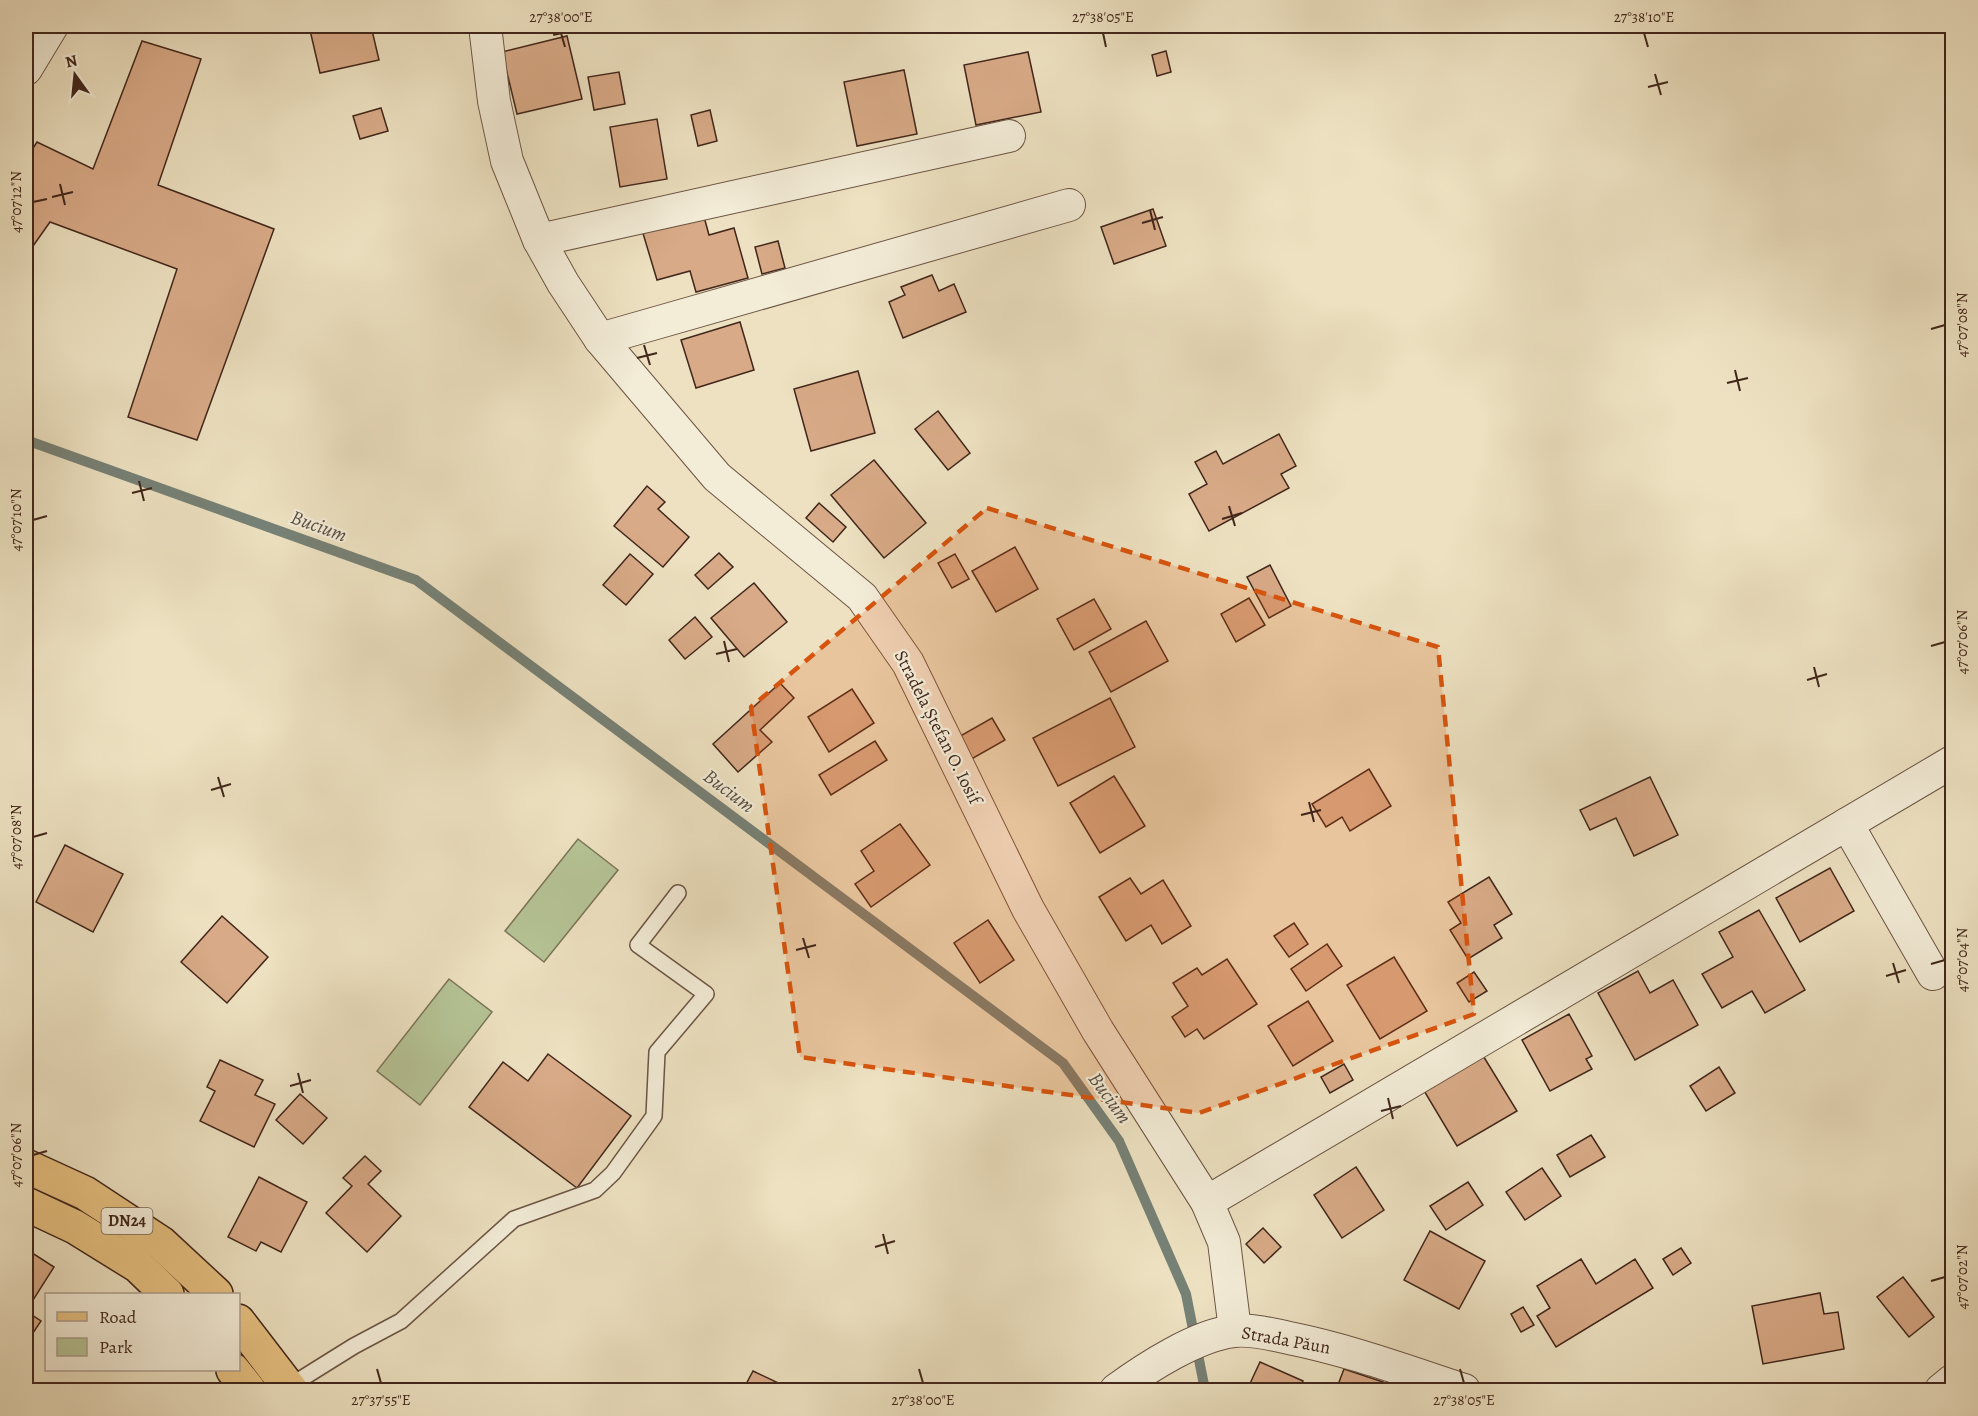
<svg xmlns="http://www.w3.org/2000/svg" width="1978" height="1416" font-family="Alegreya,serif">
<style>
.green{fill:#b5c395;stroke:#7b7458;stroke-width:1.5}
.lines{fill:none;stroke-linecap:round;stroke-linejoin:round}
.stream{stroke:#768176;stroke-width:10}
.building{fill:#d8aa87;stroke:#41261b;stroke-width:1.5}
.service-casing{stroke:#6c5544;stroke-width:18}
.minor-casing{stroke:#6c5544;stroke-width:34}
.primary-casing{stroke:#41261b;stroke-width:36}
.service{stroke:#f3ecd7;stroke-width:15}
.minor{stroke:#f3ecd7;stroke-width:32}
.primary{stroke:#e6c080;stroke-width:33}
.marked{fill:#d7540e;fill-opacity:0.2;stroke:#d7540e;stroke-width:4.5;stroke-dasharray:12 8;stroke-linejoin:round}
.ticks{fill:none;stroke:#41261b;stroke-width:2}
.labels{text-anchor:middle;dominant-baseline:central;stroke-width:4.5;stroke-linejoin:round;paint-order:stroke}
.shield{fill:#f3ecd7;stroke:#766153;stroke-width:1.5}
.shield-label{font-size:16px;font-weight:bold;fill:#41261b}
.street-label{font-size:18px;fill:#41261b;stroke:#f3ecd7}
.water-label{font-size:20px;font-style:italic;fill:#574c41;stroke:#f3ecd7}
.neatline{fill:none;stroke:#41261b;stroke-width:2}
.ticks-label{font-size:15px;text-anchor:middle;fill:#41261b}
</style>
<rect width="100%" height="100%" fill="#ede1c1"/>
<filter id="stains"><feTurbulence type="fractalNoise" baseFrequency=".00333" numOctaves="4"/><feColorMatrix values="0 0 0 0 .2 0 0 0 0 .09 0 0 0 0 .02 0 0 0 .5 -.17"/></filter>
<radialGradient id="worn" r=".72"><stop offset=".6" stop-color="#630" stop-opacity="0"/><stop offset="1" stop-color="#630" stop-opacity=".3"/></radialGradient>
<g class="green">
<polygon points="578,839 618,870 544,962 505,931"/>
<polygon points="449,979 492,1012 420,1105 377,1071"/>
</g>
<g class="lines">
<polyline class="stream" points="26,440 416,580 1063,1063 1119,1141 1186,1294 1205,1390"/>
</g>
<g class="building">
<polygon points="309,26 371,26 379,60 320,73"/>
<polygon points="552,26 595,26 554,35"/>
<polygon points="567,36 582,99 517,114 502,52"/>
<polygon points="142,41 201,59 158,185 274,229 197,440 128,417 177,269 50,222 26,256 26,159 37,142 93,169"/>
<polygon points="1166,51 1171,72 1157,76 1152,55"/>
<polygon points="1028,52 1041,112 976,125 964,65"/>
<polygon points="904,70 917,134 857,146 844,82"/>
<polygon points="619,72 625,104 594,110 588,77"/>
<polygon points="381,108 388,131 360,139 353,116"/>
<polygon points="710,110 717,141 698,146 691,115"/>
<polygon points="657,119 667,179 620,187 610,127"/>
<polygon points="1153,209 1166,246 1114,264 1101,227"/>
<polygon points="703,213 709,235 734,228 748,278 696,292 690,271 657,280 642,230"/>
<polygon points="778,241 785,268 762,274 755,247"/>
<polygon points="932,275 939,291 954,284 966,312 903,338 889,302 905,295 901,287"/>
<polygon points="740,322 754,370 696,388 681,340"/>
<polygon points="858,371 875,433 811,451 794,389"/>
<polygon points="938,411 970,453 948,470 915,429"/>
<polygon points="1279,434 1296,466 1281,474 1289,488 1209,531 1189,494 1207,484 1195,462 1216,451 1223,464"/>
<polygon points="874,460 926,523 884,558 831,495"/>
<polygon points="647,486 665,502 658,509 689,537 663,567 614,526"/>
<polygon points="819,503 846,527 833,542 806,518"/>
<polygon points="1015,547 1038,589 996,612 972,571"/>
<polygon points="719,553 733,567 708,589 695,575"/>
<polygon points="630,554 653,574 626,605 603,585"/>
<polygon points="955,554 969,579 952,588 938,563"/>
<polygon points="1270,565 1291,606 1269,618 1247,577"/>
<polygon points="754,583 787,622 744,657 711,618"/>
<polygon points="1249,598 1265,625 1236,642 1221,614"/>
<polygon points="1094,599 1111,629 1074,650 1057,619"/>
<polygon points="695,617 712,637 685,659 669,640"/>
<polygon points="1146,621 1168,661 1111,692 1089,652"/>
<polygon points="780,683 794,698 760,730 772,742 738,772 713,744"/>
<polygon points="852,689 874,723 829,752 808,717"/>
<polygon points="1110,698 1135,747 1058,786 1033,738"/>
<polygon points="992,718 1005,740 968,761 955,739"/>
<polygon points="875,741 887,760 831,795 819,775"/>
<polygon points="1369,769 1391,806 1350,831 1342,817 1326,827 1312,804"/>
<polygon points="1114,776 1145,826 1100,853 1070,803"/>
<polygon points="1650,777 1678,835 1634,856 1616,818 1590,830 1580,810"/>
<polygon points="900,824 930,865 871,907 855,884 874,871 861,851"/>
<polygon points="65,845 123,874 93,932 36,902"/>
<polygon points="1830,868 1854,911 1800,942 1776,898"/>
<polygon points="1489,877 1512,914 1494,925 1502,938 1468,959 1450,930 1461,923 1448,902"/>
<polygon points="1130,878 1141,894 1163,880 1191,926 1162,944 1151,925 1126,941 1099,897"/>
<polygon points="1759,910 1805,990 1765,1013 1752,991 1722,1008 1702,974 1733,957 1719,932"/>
<polygon points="222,916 268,957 227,1003 181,962"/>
<polygon points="988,920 1014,960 980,983 954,943"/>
<polygon points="1294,923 1308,944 1289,957 1274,936"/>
<polygon points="1327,944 1342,966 1306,991 1291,969"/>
<polygon points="1394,957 1427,1011 1380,1039 1347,985"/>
<polygon points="1227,959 1257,1004 1204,1039 1197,1029 1185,1037 1172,1017 1188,1006 1173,983 1197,968 1202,975"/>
<polygon points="1638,971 1650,993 1673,980 1698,1025 1635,1060 1598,993"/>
<polygon points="1474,972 1487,991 1469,1002 1457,983"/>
<polygon points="1308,1001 1333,1041 1293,1066 1268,1026"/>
<polygon points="1569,1014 1592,1056 1586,1059 1592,1069 1550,1091 1522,1040"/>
<polygon points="548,1054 631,1116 577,1188 469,1107 503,1062 528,1081"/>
<polygon points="1482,1054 1517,1111 1457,1146 1423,1089"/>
<polygon points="220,1060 263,1080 255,1095 275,1104 254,1147 200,1121 215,1091 207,1087"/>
<polygon points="1344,1064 1353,1080 1330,1093 1321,1077"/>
<polygon points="1719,1067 1735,1093 1706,1111 1690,1086"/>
<polygon points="300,1094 327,1118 303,1144 276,1120"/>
<polygon points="1591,1135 1605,1157 1570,1177 1557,1155"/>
<polygon points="365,1156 381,1171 368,1184 401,1216 367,1252 326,1213 352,1186 343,1178"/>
<polygon points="1356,1167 1384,1210 1342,1238 1314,1195"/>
<polygon points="1542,1168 1561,1196 1525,1220 1506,1192"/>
<polygon points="259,1177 307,1202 281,1252 261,1242 256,1251 228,1237"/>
<polygon points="1468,1182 1483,1205 1446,1230 1430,1206"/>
<polygon points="1263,1228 1281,1247 1264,1263 1246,1244"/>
<polygon points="1430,1231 1485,1261 1459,1309 1404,1280"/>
<polygon points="1681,1248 1691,1263 1673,1275 1663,1259"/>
<polygon points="26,1249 54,1267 26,1311 41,1321 31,1336 26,1333"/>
<polygon points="1581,1259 1596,1284 1635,1259 1653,1288 1556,1347 1537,1316 1550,1308 1537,1286"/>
<polygon points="1903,1277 1934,1317 1909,1337 1877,1297"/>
<polygon points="1820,1293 1824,1314 1838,1312 1844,1349 1763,1364 1752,1306"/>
<polygon points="1523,1307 1534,1325 1521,1332 1511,1314"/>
<polygon points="1260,1362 1303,1381 1299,1390 1247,1390"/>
<polygon points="1344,1369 1383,1382 1380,1390 1382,1390 1336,1390"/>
<polygon points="753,1371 793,1390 743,1390"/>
<rect x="437" y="1386" width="50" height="4"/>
</g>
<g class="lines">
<defs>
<polyline id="service" points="285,1389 354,1346 401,1321 514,1219 595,1190 613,1173 654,1116 657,1052 706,994 638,945 678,893"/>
<g id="minor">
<polyline points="485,26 494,101 507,161 539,240 563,283 600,339 717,477 862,597 908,663 1028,909 1098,1031 1207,1202 1224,1242 1235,1330"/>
<polyline points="26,69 52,26"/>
<polyline points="539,240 1009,136"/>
<polyline points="600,339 1069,205"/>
<polyline points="1847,824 1933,974"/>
<polyline points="1207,1202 1952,762"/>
<path d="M1116 1390C1146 1368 1197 1335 1234 1331 1251 1329 1272 1334 1289 1338 1349 1350 1406 1371 1464 1390"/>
<polyline points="1941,1390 1952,1381"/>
</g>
<g id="primary">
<polyline points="26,1166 85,1193 161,1243 216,1294"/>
<polyline points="26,1204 75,1227 138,1266 167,1294"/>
<polyline points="238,1321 291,1390"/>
<polyline points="233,1370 249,1390"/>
</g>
</defs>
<use href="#service" class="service-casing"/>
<use href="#minor" class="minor-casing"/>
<use href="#primary" class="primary-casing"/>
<use href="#service" class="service"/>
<use href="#minor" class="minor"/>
<use href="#primary" class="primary"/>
</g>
<path class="marked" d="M987 508 1438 647 1474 1014 1199 1113 800 1057 751 707Z"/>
<path class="ticks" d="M561 33 565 47M1103 33 1106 47M1644 33 1648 47M1655 74 1661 95M1648 87 1668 82M60 184 65 205M52 197 73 192M33 202 47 199M1150 210 1155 230M1142 223 1163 217M1931 329 1945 325M644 345 650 365M637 358 657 353M1735 370 1740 391M1727 383 1748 378M139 481 144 501M132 493 152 488M1229 506 1235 526M1222 519 1242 513M33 520 47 516M724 641 729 662M1931 646 1945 642M716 654 737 649M1814 667 1819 687M1807 680 1827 674M218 777 224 797M211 790 231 784M1309 802 1314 822M1301 815 1321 810M33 837 47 833M803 938 809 958M796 950 816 945M1893 963 1899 983M1931 964 1945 960M1886 976 1906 970M298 1073 303 1093M290 1086 311 1080M1388 1098 1393 1119M1381 1111 1401 1106M33 1155 47 1151M883 1234 888 1254M875 1247 895 1241M1931 1281 1945 1277M377 1369 381 1383M919 1369 923 1383M1460 1369 1464 1383"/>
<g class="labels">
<rect class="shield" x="101.5" y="1208" width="51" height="26" rx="4.5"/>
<g class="shield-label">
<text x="127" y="1221">DN24</text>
</g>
<g class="street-label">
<text transform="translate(938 727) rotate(63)">Stradela Ștefan O. Iosif</text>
<text transform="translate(1286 1340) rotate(10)">Strada Păun</text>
</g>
<g class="water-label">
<text transform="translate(319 526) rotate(20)">Bucium</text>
<text transform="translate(729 791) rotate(37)">Bucium</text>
<text transform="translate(1110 1098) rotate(54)">Bucium</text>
</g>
</g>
<rect width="1978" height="1416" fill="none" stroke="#ede1c1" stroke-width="66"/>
<rect x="45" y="1293" width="195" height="78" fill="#f3ecd7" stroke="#ac9d8c" stroke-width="1.5"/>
<rect x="57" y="1312" width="30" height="9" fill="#e6c080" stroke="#ac9d8c" stroke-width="1.5"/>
<text x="99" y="1323" font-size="18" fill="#41261b">Road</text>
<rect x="57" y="1338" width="30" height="18" fill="#b5c395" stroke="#ac9d8c" stroke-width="1.5"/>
<text x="99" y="1353" font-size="18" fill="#41261b">Park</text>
<g transform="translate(75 75) rotate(345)" stroke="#f3ecd7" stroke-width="4.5" paint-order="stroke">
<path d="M0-4.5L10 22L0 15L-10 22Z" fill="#41261b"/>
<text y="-9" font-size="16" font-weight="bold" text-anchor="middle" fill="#41261b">N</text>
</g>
<rect x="33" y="33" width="1912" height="1350" class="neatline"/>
<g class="ticks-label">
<text x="561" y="22">27°38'00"E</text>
<text x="1103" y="22">27°38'05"E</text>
<text x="1644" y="22">27°38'10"E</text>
<text transform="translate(16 202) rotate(-90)" y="5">47°07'12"N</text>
<text transform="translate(1962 325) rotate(-90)" y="5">47°07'08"N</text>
<text transform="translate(16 520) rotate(-90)" y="5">47°07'10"N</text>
<text transform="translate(1962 642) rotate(-90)" y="5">47°07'06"N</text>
<text transform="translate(16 837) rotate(-90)" y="5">47°07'08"N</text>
<text transform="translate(1962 960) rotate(-90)" y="5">47°07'04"N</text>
<text transform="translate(16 1155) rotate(-90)" y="5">47°07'06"N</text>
<text transform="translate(1962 1277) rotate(-90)" y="5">47°07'02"N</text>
<text x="381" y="1405">27°37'55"E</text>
<text x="923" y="1405">27°38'00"E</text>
<text x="1464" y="1405">27°38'05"E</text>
</g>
<rect width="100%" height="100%" filter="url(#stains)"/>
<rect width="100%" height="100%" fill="url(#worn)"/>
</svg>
